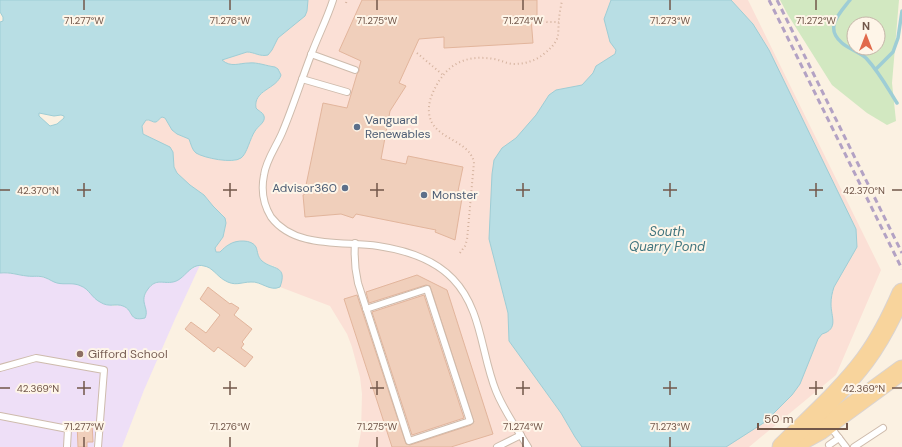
<svg xmlns="http://www.w3.org/2000/svg" width="902" height="447" font-family="'DM Sans',sans-serif">
<style>
.commercial{fill:#fbe0d6}
.education{fill:#eedff7}
.green{fill:#d2e8c1;fill-rule:evenodd}
.water{fill:#b8dee4;stroke:#9ecdd5;fill-rule:evenodd}
.lines{fill:none;stroke-linecap:round;stroke-linejoin:round}
.stream{stroke:#9ecdd5;stroke-width:3.5}
.building{fill:#f0cfbb;stroke:#e2b59c}
.service-casing{stroke:#cebbac;stroke-width:8}
.primary-casing{stroke:#dad3d0;stroke-width:21}
.path{stroke:#d4b29e;stroke-width:2;stroke-dasharray:1 3;stroke-linecap:butt}
.service{stroke:#fff;stroke-width:6}
.primary{stroke:#f8d49c;stroke-width:19}
.rail{stroke:#b3a2c4;stroke-width:3;stroke-dasharray:6 4;stroke-linecap:butt}
.ticks{fill:none;stroke:#72574a;stroke-width:1.5}
.service-dot{fill:#5c6f8a;stroke:#fef5e8;stroke-width:1.5}
.education-dot{fill:#8d6e63;stroke:#fef5e8;stroke-width:1.5}
.labels{text-anchor:middle;dominant-baseline:central;stroke-width:4;stroke-linejoin:round;paint-order:stroke}
.service-label{font-size:12px;fill:#4e5e75;stroke:#fef5e8;text-anchor:start}
.education-label{font-size:12px;fill:#785e54;stroke:#fef5e8;text-anchor:start}
.water-label{font-size:13px;font-style:italic;fill:#41757e;stroke:#fef5e8}
.ticks-label{font-size:10px;text-anchor:middle;fill:#72574a;stroke:#fef5e8;stroke-width:4;stroke-linejoin:round;paint-order:stroke}
</style>
<rect width="100%" height="100%" fill="#fbf1e2"/>
<polygon class="commercial" points="308,0 748,0 881,270 836,375 749,447 358,447 361,432 362,394 360,377 352,347 347,334 330,306 280,287 281,283 276,267 263,262 259,257 256,247 229,244 220,252 216,252 215,249 223,237 226,223 222,214 218,212 204,195 190,185 177,173 174,167 173,152 143,134 142,129 142,126 146,120 157,122 162,117 165,118 177,134 189,139 195,152 216,159 234,161 244,155 254,133 263,122 263,113 255,108 256,100 260,95 274,84 280,79 280,71 275,67 248,63 243,65 231,65 226,64 222,60 247,52 264,56 272,50 278,38 301,19 308,6"/>
<polygon class="education" points="200,265 175,319 144,390 122,447 0,447 0,273 7,273 27,276 37,276 45,278 58,283 73,283 81,286 87,289 93,296 113,306 120,305 125,307 129,310 131,315 135,318 146,311 143,300 148,288 153,284 158,282 172,282 183,276 189,270"/>
<path class="green" d="M780 0H899L892 83 896 121 887 125 867 113 832 85 788 15ZM854 24H878V48H854Z"/>
<g class="water">
<path d="M0 0H308L307 11 305 16 278 38 272 50 268 55C260 57 254 52 247 52L222 60C231 68 239 63 249 63 257 62 267 66 275 67L278 69 281 75C277 89 253 90 256 108 258 111 263 112 264 116 266 122 258 126 255 131 250 138 247 154 241 158 233 164 204 158 196 153 192 150 191 144 189 139L177 134 172 130 165 118 162 117C160 118 158 121 156 122 153 123 150 119 146 120L142 126 143 134 170 147 173 152 174 167 177 173 190 185 204 195 213 206 225 218 226 223 223 237 215 248 216 252H220C223 249 226 246 230 244 236 240 252 239 256 247 258 252 257 256 262 261 273 270 288 265 280 287 270 292 261 281 251 282 241 282 235 287 224 280 217 276 212 267 204 266 190 262 185 280 173 282 163 284 156 278 148 289 138 302 150 308 145 318 128 322 134 310 123 306 116 303 109 308 100 302 92 298 89 289 81 286 73 282 65 285 57 283 53 282 49 279 46 278 39 275 34 277 27 276 17 275 11 272 0 273V22L3 21V17L0 12ZM39 113 54 116 61 115 64 116V118L57 124 50 126 39 116Z"/>
<path d="M611 0H731L753 24 769 50 856 229 857 247 834 287C832 293 831 298 831 304 831 317 839 329 822 334L818 339 800 384 792 395 765 422 726 447H582L575 437 561 413 509 341 508 313 489 239 492 174 494 160 502 148 516 138 536 115 549 95 556 90 582 85 593 73 596 66 615 54 616 50 610 42 604 19Z"/>
</g>
<g class="lines">
<g class="stream">
<path d="M850 0C839 14 824 28 842 43 849 49 859 52 866 58 879 72 887 87 897 103"/>
<polyline points="876,69 893,52 898,38 902,11"/>
</g>
</g>
<g class="building">
<polygon points="362,0 537,0 537,17 531,18 533,43 444,48 444,37 419,39 399,83 406,86 390,111 381,159 406,164 408,156 463,167 458,191 463,192 455,240 435,232 436,230 356,214 353,218 341,214 305,217 303,195 304,195 323,103 347,108 357,74 359,71 359,68 361,61 339,51"/>
<polygon points="417,275 447,290 493,434 451,447 392,447 344,299 357,295 406,444 410,445 471,425 474,422 430,286 426,285 369,303 366,292"/>
<polygon points="208,287 230,304 231,303 239,308 234,315 252,329 242,342 244,344 241,348 253,357 245,367 218,347 214,352 185,329 191,322 206,333 220,315 200,299"/>
<polygon points="424,295 464,418 412,435 372,312"/>
<polygon points="92,422 93,442 87,442 87,447 78,447 77,423"/>
</g>
<g class="lines">
<defs>
<g id="service">
<path d="M333 0C327 19 318 36 311 55 301 81 293 107 282 133 276 147 266 160 264 175 261 190 263 204 271 217 295 249 343 241 378 246 405 250 434 259 453 279 482 309 481 354 496 391 504 411 517 429 528 447"/>
<polyline points="311,54 355,70"/>
<polyline points="302,79 347,92"/>
<path d="M355 243C354 257 355 270 358 283L409 441 470 421 427 289 366 309"/>
<polyline points="0,368 36,358 104,370 98,447"/>
<polyline points="0,416 68,429 67,447"/>
<polyline points="829,425 846,447"/>
<polyline points="829,445 839,438"/>
<polyline points="497,447 521,435"/>
<polyline points="854,447 883,428"/>
</g>
<g id="primary">
<polyline points="791,446 820,430 902,370"/>
<path d="M782 447C810 419 841 392 865 360 880 340 892 316 902 293"/>
</g>
</defs>
<use href="#service" class="service-casing"/>
<use href="#primary" class="primary-casing"/>
<g class="path">
<polyline points="346,3 347,0"/>
<polyline points="539,19 547,22 559,22"/>
<polyline points="417,53 443,75"/>
<path d="M460 253 465 246 467 240 474 162C468 138 432 140 429 113 428 101 433 91 439 81 452 61 470 55 494 59 501 60 507 64 514 64 526 64 537 60 545 53 550 49 554 45 557 39 559 33 558 27 559 21 559 14 561 7 562 0"/>
</g>
<use href="#service" class="service"/>
<use href="#primary" class="primary"/>
<g class="rail">
<polyline points="769,0 902,269"/>
<polyline points="777,0 902,253"/>
</g>
</g>
<path class="ticks" d="M84 0V10M230 0V10M377 0V10M523 0V10M670 0V10M816 0V10M84 183V197M230 183V197M377 183V197M523 183V197M670 183V197M816 183V197M0 190H10M77 190H91M223 190H237M370 190H384M516 190H530M663 190H677M809 190H823M892 190H902M84 381V395M230 381V395M377 381V395M523 381V395M670 381V395M816 381V395M0 388H10M77 388H91M223 388H237M370 388H384M516 388H530M663 388H677M809 388H823M892 388H902M84 437V447M230 437V447M377 437V447M523 437V447M670 437V447"/>
<g class="service-dot">
<circle cx="357" cy="127" r="4"/>
<circle cx="345" cy="188" r="4"/>
<circle cx="424" cy="195" r="4"/>
</g>
<circle class="education-dot" cx="80" cy="354" r="4"/>
<g class="labels">
<g class="service-label">
<text x="365" y="120">Vanguard<tspan x="365" dy="14">Renewables</tspan></text>
<text x="337" y="188" text-anchor="end">Advisor360</text>
<text x="432" y="195">Monster</text>
</g>
<g class="education-label">
<text x="88" y="354">Gifford School</text>
</g>
<g class="water-label">
<text x="667" y="231">South<tspan x="667" dy="15">Quarry Pond</tspan></text>
</g>
</g>
<g class="ticks-label">
<text x="84" y="24">71.277°W</text>
<text x="230" y="24">71.276°W</text>
<text x="377" y="24">71.275°W</text>
<text x="523" y="24">71.274°W</text>
<text x="670" y="24">71.273°W</text>
<text x="816" y="24">71.272°W</text>
<text x="38" y="194">42.370°N</text>
<text x="864" y="194">42.370°N</text>
<text x="38" y="392">42.369°N</text>
<text x="864" y="392">42.369°N</text>
<text x="84" y="430">71.277°W</text>
<text x="230" y="430">71.276°W</text>
<text x="377" y="430">71.275°W</text>
<text x="523" y="430">71.274°W</text>
<text x="670" y="430">71.273°W</text>
</g>
<g transform="translate(866 36)"><circle r="19" fill="#fef5e8" stroke="#c6b6a9"/>
<path d="M0-3L7 15L0 10L-7 15Z" fill="#e16a4b"/>
<text y="-6" font-size="11" font-weight="bold" text-anchor="middle" fill="#72574a">N</text>
</g>
<path d="M758 423v6h89v-6" fill="none" stroke="#72574a" stroke-width="2"/>
<text x="764" y="423" font-size="12" fill="#72574a" stroke="#fef5e8" stroke-width="3" paint-order="stroke">50 m</text>
</svg>
